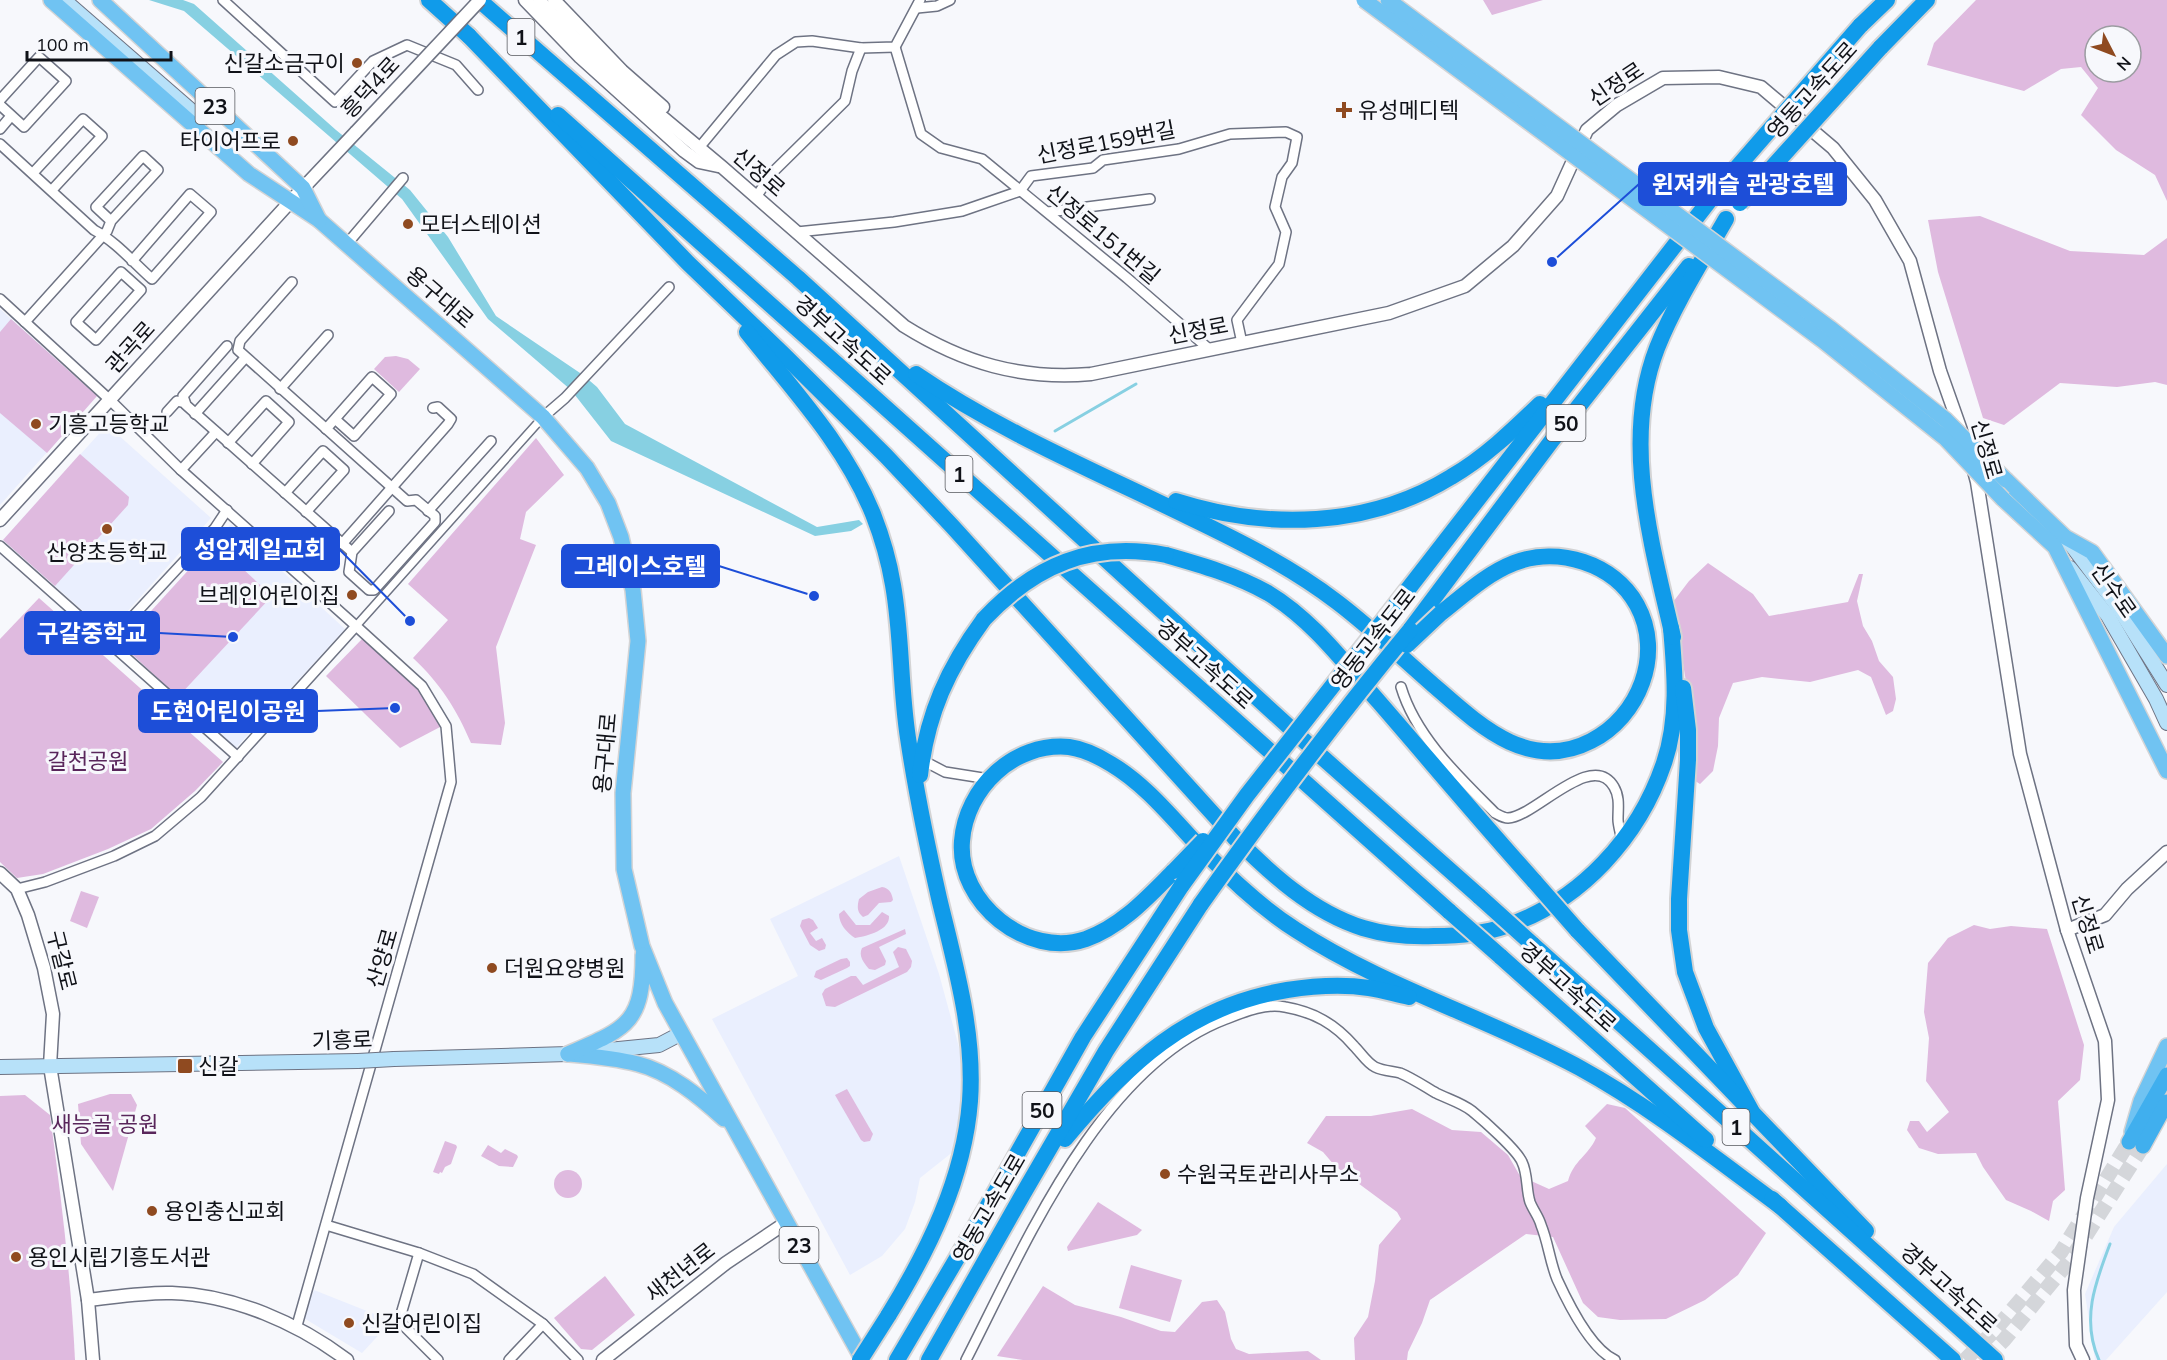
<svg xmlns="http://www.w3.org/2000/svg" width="2167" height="1360" font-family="Mulish,'Noto Sans KR',sans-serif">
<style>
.built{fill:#eaeffe}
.green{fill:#dfbadf;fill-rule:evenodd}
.water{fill:#87d0e2}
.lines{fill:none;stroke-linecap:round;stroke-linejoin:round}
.stream{stroke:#87d0e2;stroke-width:3}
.trunk-tunnel{stroke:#d4d6da;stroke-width:15;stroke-dasharray:15 8;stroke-linecap:butt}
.pedestrian-casing{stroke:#6e7383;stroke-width:10}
.minor-casing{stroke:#6e7383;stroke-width:12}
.tertiary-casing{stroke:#6e7383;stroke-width:15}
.secondary-casing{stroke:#6e7383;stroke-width:16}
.primary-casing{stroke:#d4d4d5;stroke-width:18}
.trunk-casing{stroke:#d4d4d5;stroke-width:18}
.motorway-casing{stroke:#d4d4d5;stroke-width:20}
.pedestrian{stroke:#fff;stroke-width:7}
.minor{stroke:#fff;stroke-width:9}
.tertiary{stroke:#fff;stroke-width:12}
.secondary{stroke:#b7e1f9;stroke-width:14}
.primary{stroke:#70c3f2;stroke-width:15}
.trunk{stroke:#40afee;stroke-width:15}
.motorway{stroke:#109bea;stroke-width:16}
.tertiary-bridge-casing{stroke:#6e7383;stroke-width:15;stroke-linecap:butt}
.secondary-bridge-casing{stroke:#6e7383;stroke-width:16;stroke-linecap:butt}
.primary-bridge-casing{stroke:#d4d4d5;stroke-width:18;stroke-linecap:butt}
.motorway-bridge-casing{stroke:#d4d4d5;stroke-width:20;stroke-linecap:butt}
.tertiary-bridge{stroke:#fff;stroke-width:12}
.secondary-bridge{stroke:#b7e1f9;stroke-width:14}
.primary-bridge{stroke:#70c3f2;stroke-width:15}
.motorway-bridge{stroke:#109bea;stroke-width:16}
.poi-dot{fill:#8f4a20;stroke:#f7f8fc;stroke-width:2}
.labels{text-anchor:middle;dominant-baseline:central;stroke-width:6;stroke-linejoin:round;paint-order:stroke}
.shield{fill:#f7f8fc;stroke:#55575c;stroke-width:1.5}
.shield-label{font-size:21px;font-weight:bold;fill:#101218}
.poi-label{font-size:22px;fill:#101218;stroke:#f7f8fc;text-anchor:start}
.street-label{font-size:22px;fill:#101218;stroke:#f7f8fc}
.park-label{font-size:22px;fill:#59265b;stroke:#f7f8fc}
.leader{fill:none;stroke:#1d4ed8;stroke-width:2}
.callout-dot{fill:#1d4ed8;stroke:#f7f8fc;stroke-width:2}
.callout{fill:#1d4ed8;stroke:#1d4ed8;stroke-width:2}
.callout-label{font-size:24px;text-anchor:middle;font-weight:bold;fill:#fff}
</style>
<rect width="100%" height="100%" fill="#f7f8fc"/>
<g class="built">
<polygon points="0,309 97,396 0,505"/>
<polygon points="107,425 211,518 108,633 3,540"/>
<polygon points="231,524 345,629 235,749 121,644"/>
<polygon points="899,856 939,974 960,1051 961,1101 954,1151 920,1178 915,1202 905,1229 882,1256 850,1275 712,1019 798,976 770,919"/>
<polygon points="2167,1164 2167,1292 2106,1360 2095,1360 2085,1294 2114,1227"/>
<polygon points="314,1290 387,1319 386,1327 362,1353 302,1317"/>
</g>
<g class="green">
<polygon points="1483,0 1543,0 1492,15"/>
<path d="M1976 0H2167V201L2155 175 2116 150 2081 115 2098 88 2081 67 2061 69 2024 91 1927 65 1934 43ZM2095 36H2131V72H2095Z"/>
<polygon points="1980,216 2070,251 2144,255 2167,238 2167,385 2155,382 2117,387 2060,383 2004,425 1983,418 1938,272 1928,220"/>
<polygon points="11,319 97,396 47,453 0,413 0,332"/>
<polygon points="396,356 408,359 420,369 399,392 374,369 385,357"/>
<path d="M536 438 564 475 526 512 520 539 536 545 496 647 505 723 501 745 471 743C457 710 440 683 413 658L448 620 408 584Z"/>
<polygon points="80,454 129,497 128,505 55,586 3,540"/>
<polygon points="214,542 272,596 178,697 121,644"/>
<polygon points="1708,563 1753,594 1769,616 1848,602 1859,574 1863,574 1857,601 1863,626 1872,641 1879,661 1893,677 1896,699 1893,711 1886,715 1871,677 1858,670 1810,682 1762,677 1733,683 1719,718 1718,746 1713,771 1700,784 1692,779 1688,694 1673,602 1689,581"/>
<polygon points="39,598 223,762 195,791 151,829 108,849 43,874 17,878 0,862 0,639"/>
<polygon points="364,637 420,689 442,726 400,748 326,676"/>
<path d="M882 887C889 888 892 893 893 900L891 902 879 903 868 915 863 917C857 912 857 907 859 899L868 892Z"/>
<polygon points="81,891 99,897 87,928 70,921"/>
<path d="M844 910 856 925H870L882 912 889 916C890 930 868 936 855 938 847 933 839 924 839 914Z"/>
<polygon points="809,918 813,920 818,928 810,933 816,941 822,938 826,945 825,949 819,951 810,945 800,926 802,920"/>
<polygon points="1974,925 1990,929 2011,926 2047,929 2084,1045 2080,1080 2058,1101 2065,1190 2053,1201 2049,1221 2031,1211 2006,1200 1983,1167 1976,1153 1938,1154 1919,1148 1907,1130 1910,1121 1919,1121 1927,1132 1949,1112 1926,1081 1929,1038 1924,1012 1928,963 1948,938"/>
<path d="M905 929 906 934 879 947 886 961 885 965 875 970 869 969C864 963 858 956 862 948Z"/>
<polygon points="898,947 906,949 912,961 911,967 907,972 835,1007 826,1006 822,994 825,989 851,976 856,976 863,985 899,967 893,952"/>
<polygon points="847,958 850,962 850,966 847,968 821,980 814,977 816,971 841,959"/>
<polygon points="847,1089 873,1134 870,1141 864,1142 861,1140 835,1095"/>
<polygon points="110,1094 131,1094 137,1105 113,1191 81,1144 78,1104"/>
<path d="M25 1095 50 1115C61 1196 71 1278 75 1360H0V1096Z"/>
<path d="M1607 1104 1625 1108 1766 1233 1738 1275 1705 1300 1666 1319 1620 1320 1598 1317 1583 1303 1553 1237 1526 1234 1430 1300 1422 1323 1408 1352 1407 1360H1355L1354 1338 1368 1317 1375 1281 1379 1245 1401 1219 1397 1212 1335 1166 1323 1152 1307 1143 1326 1116H1371L1412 1109 1452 1130 1481 1132 1508 1155 1520 1176 1549 1189 1568 1181C1574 1160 1588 1156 1596 1138L1585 1126Z"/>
<polygon points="445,1141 456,1145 457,1147 451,1164 445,1167 442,1173 440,1172 439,1174 433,1172"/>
<polygon points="488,1145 501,1153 505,1149 517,1155 518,1157 513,1167 499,1166 481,1156"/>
<circle cx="568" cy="1184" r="14"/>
<polygon points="1098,1202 1142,1230 1137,1235 1068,1251 1067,1247"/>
<polygon points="1131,1265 1182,1280 1170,1322 1119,1308"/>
<polygon points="605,1276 635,1315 592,1350 581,1349 554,1318"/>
<polygon points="1043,1286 1075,1305 1121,1317 1161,1331 1175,1332 1202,1302 1217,1300 1225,1312 1231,1339 1236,1349 1249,1354 1308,1351 1321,1360 1023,1360 997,1356"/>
</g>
<polygon class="water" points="149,0 183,0 194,4 336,130 410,190 448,237 496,316 583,375 597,387 625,424 817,527 859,520 863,524 851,531 815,536 611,441 571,390 488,319 402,199 184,11"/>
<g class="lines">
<g class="stream">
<polyline points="1055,431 1136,384"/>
<path d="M2099 1360C2081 1320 2095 1283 2110 1244"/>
</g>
<g class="trunk-tunnel">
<polyline points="1965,1360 1995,1330 2061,1252 2129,1142"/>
<polyline points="1984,1360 2004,1340 2071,1259 2143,1146"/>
</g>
<defs>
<polyline id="pedestrian" points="356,626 543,417"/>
<g id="minor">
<polyline points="223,0 335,102 373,61 407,45 456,65 478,90"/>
<polyline points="917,8 937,6 950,0"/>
<polyline points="895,47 921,134 941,148 982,159 1127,278 1209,349"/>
<polyline points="0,100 39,57 66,81 24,127 0,105"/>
<polyline points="0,129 11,116"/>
<polyline points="703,143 776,55 796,42 812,41 861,48 895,47 920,0"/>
<path d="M0 144 94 230C115 241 133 262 152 279L211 212 190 194 132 261"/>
<polyline points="33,173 83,119 102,136 52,190"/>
<polyline points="756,197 774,171 845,101 852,71 861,48"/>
<polyline points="1048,212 1150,199"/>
<polyline points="797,232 894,222 962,211 1020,191 1031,176 1093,168 1103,160 1179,149 1230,134 1286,132 1297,137 1292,163 1282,177 1275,207 1286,232 1279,264 1237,320 1242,343"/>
<polyline points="346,245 403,178"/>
<polygon points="121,272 141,290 96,340 76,322"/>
<polyline points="292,282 240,341 238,350 407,501 416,500 435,516 435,522 374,590 369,590 349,572 352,552 389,511"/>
<polyline points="0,299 110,400 181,470 356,626 201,797 155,836 114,856 45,882 17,889"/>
<polyline points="25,322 107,231 111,221 158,170 143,156 96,207 111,221"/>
<polyline points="227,346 183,396 186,405 352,552"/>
<polyline points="280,389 328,335"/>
<polyline points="167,412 177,401 185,403"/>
<polyline points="195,414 245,358"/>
<polyline points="543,417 565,398 669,287"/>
<polyline points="326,429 372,377 391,394 354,436 335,419"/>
<polyline points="228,443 266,401 289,422 252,464"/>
<polyline points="181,470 216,432"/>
<polyline points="285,493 323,451 344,470 306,512"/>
<polyline points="428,511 491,441"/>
<polyline points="342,544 448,424 451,419 438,407 433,408"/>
<polyline points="0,546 238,757"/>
<polyline points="109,642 215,528 227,510"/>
<path d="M1401 687C1416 737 1459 777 1495 813 1499 815 1503 818 1508 818 1535 817 1592 749 1614 787 1620 797 1618 808 1618 819 1618 826 1621 834 1622 842"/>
<polyline points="922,760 945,772 989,779"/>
<polyline points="326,1225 419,1253 473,1274 543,1324 578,1360"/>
<polyline points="419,1253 399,1321 438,1360"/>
<polyline points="296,1329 451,782 446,726 422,686 356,626"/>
<polyline points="509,1360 543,1324"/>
<path d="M966 1360C1024 1247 1099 1067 1226 1019 1244 1012 1265 1003 1285 1007 1314 1012 1335 1024 1354 1046 1361 1053 1367 1063 1375 1067 1383 1071 1392 1071 1400 1073 1412 1078 1424 1086 1436 1093 1448 1099 1462 1103 1472 1111 1483 1120 1517 1150 1522 1162 1528 1174 1526 1190 1530 1202 1533 1210 1539 1217 1541 1225 1548 1242 1550 1262 1557 1279 1568 1303 1591 1349 1615 1360"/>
</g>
<g id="tertiary">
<polyline points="525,0 580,57 684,151 699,162 718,166"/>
<path d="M539 0 578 41 618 80 722 167 904 326C963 363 1021 380 1091 374L1389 313 1465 286 1513 246 1557 196 1587 130 1617 105 1663 78 1719 77 1761 87 1833 148 1875 200 1910 261 1940 371 1963 436"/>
<polyline points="554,0 622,71 663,107"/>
<polyline points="1973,467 1977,482 2020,754 2067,930 2105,1041 2108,1100 2087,1198 2074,1290 2076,1345 2083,1360"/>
<polyline points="0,520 290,202 356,132"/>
<polyline points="0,873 17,889 28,915 44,968 53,1014 50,1066 88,1300 93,1360"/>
<polyline points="2067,930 2105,915 2127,889 2167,852"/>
<path d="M88 1300C116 1297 144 1292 172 1293 234 1295 298 1323 347 1360"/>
<polyline points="603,1360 726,1263 787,1222"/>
</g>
<g id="secondary">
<polyline points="64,0 201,119"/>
<polyline points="2066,538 2118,607 2167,685"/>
<polyline points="2070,568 2108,616 2156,699 2167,723"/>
<polyline points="394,1059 568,1054 659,1045 682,1033"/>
<polyline points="0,1067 358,1061"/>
</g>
<g id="primary">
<polyline points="51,0 249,174 319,220 543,417 587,468 608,503 621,537 633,590 638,641 623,793 624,869 642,946 665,1003 863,1360"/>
<polyline points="100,0 303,188 319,220"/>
<polyline points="2006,480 2065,537 2092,552 2167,656"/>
<polyline points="2003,499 2055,547 2167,771"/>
<path d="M568 1054C591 1056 615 1058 638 1064 670 1072 700 1097 724 1119"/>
<path d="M568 1054C627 1028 643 1024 643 955"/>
<polyline points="2132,1132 2141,1101 2167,1046"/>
</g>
<g id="trunk">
<polyline points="2129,1142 2167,1075"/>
<polyline points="2143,1146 2167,1102"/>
</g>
<g id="motorway">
<polyline points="429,0 469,36"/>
<polyline points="479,0 798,278 1322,757 1480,897"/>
<polyline points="1860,26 1887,0"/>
<path d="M469 36 688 263 783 354 886 456 952 526 1234 837C1271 874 1312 912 1363 928 1386 935 1410 937 1434 936 1458 936 1483 934 1506 926 1581 901 1639 837 1664 763 1679 719 1675 673 1671 628"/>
<polyline points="1880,48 1927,0"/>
<polyline points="558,115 1450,912"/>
<path d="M747 332C793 390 845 445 873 514 882 537 889 561 893 585 902 635 900 687 908 738 916 792 927 845 939 898 955 965 975 1032 970 1101 964 1179 928 1251 888 1316"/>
<path d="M916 374C1001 432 1097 472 1189 517 1241 542 1291 567 1337 602 1370 627 1400 656 1431 683 1476 722 1527 774 1591 741 1639 717 1664 654 1637 605 1614 563 1558 546 1514 563 1486 574 1464 595 1441 613"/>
<path d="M1176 501C1267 530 1368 528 1451 477 1484 458 1512 431 1540 404"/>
<path d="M1166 555C1201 565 1236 575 1268 593 1313 620 1345 664 1379 702 1431 762 1482 823 1535 882"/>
<polyline points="1388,615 1720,187"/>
<polyline points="1410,630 1553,439 1689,266"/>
<path d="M1673 637C1652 545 1621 441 1657 348 1675 303 1702 261 1726 219"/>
<polyline points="1683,688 1688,730 1688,760 1679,899 1679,930 1685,972 1706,1028 1751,1110"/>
<path d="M920 775C927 714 948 668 984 619"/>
<path d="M1174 871C1148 897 1122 926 1086 939 1027 959 957 903 962 841 966 788 1014 742 1069 747 1084 749 1098 756 1111 764 1143 783 1168 813 1193 840 1225 873 1257 905 1296 930 1385 988 1488 1018 1580 1068 1651 1107 1715 1158 1780 1206"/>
<polyline points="1577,930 1866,1231"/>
<polyline points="1532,944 1995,1360"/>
<polyline points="1500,956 1706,1140"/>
<path d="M1065 1139C1126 1065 1188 1006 1287 990 1313 986 1342 984 1369 988 1382 990 1395 994 1409 997"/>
<polyline points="1772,1199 1953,1360"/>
<polyline points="897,1360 986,1209 1083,1037 1182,885"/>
<polyline points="929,1360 1023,1194 1106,1051 1201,904"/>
</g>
</defs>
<use href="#pedestrian" class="pedestrian-casing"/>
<use href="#minor" class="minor-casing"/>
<use href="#tertiary" class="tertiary-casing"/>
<use href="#secondary" class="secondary-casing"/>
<use href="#primary" class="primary-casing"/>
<use href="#trunk" class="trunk-casing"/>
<use href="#motorway" class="motorway-casing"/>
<use href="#pedestrian" class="pedestrian"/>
<use href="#minor" class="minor"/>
<use href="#tertiary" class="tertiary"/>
<use href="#secondary" class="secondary"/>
<use href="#primary" class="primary"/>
<use href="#trunk" class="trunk"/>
<use href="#motorway" class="motorway"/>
<defs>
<polyline id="tertiary-bridge" points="356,132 480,0"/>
<polyline id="secondary-bridge" points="358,1061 394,1059"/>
<g id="primary-bridge">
<polyline points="1364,0 1822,340 1946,439 2003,499"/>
<polyline points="1388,0 1830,328 1946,420 2006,480"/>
</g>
<g id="motorway-bridge">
<polyline points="1720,187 1860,26"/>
<polyline points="1740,203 1880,48"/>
<path d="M984 619C1035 565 1091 541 1166 555"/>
<polyline points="1407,645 1441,613"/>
<polyline points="1174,871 1203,841"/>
<polyline points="1535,882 1577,930"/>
<polyline points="1182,885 1247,795 1388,615"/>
<polyline points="1480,897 1532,944"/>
<path d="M1201 904C1268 810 1337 718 1410 630"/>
<polyline points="1450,912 1500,956"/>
<polyline points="860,1360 888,1316"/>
</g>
</defs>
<use href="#tertiary-bridge" class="tertiary-bridge-casing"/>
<use href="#secondary-bridge" class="secondary-bridge-casing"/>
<use href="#primary-bridge" class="primary-bridge-casing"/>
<use href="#motorway-bridge" class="motorway-bridge-casing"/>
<use href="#tertiary-bridge" class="tertiary-bridge"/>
<use href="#secondary-bridge" class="secondary-bridge"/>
<use href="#primary-bridge" class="primary-bridge"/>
<use href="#motorway-bridge" class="motorway-bridge"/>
</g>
<g class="poi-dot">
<circle cx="357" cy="63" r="6"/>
<path d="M1341 101h6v6h6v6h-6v6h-6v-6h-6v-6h6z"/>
<circle cx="293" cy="141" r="6"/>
<circle cx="408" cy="224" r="6"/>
<circle cx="36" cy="424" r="6"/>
<circle cx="107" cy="529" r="6"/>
<circle cx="352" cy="595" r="6"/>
<circle cx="492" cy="968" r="6"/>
<rect x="177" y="1058" width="16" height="16" rx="3"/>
<circle cx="1165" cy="1174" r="6"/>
<circle cx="152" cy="1211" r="6"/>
<circle cx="16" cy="1257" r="6"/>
<circle cx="349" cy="1323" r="6"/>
</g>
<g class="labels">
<g class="shield">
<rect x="507.5" y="19" width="27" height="36" rx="4.5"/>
<rect x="195.5" y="88" width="39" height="36" rx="4.5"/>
<rect x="1546.5" y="405" width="39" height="36" rx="4.5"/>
<rect x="945.5" y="456" width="27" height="36" rx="4.5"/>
<rect x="1022.5" y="1092" width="39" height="36" rx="4.5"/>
<rect x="1722.5" y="1109" width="27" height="36" rx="4.5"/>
<rect x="779.5" y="1227" width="39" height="36" rx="4.5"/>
</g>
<g class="shield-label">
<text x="521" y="37">1</text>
<text x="215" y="106">23</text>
<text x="1566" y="423">50</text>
<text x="959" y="474">1</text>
<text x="1042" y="1110">50</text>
<text x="1736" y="1127">1</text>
<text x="799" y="1245">23</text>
</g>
<g class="poi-label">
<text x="345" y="63" text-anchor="end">신갈소금구이</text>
<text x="1358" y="110">유성메디텍</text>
<text x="281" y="141" text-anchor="end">타이어프로</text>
<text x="420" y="224">모터스테이션</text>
<text x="48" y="424">기흥고등학교</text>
<text x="107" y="552" text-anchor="middle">산양초등학교</text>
<text x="340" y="595" text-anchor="end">브레인어린이집</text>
<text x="504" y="968">더원요양병원</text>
<text x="198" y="1066">신갈</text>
<text x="1177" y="1174">수원국토관리사무소</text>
<text x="164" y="1211">용인충신교회</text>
<text x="28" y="1257">용인시립기흥도서관</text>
<text x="361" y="1323">신갈어린이집</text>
</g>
<g class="street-label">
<text transform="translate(1616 84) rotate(-34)">신정로</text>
<text transform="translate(370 87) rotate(-47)">흥덕4로</text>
<text transform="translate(1812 90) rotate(-48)">영동고속도로</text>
<text transform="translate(1106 142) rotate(-11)">신정로159번길</text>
<text transform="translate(759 172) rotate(41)">신정로</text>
<text transform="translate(1103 234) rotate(40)">신정로151번길</text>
<text transform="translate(440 297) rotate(41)">용구대로</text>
<text transform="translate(1198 330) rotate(-11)">신정로</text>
<text transform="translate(843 340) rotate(42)">경부고속도로</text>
<text transform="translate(130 347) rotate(-48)">관곡로</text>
<text transform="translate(1987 449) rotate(74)">신정로</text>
<text transform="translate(2114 590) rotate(55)">신수로</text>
<text transform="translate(1373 639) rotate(-52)">영동고속도로</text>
<text transform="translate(1205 664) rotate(42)">경부고속도로</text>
<text transform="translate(605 753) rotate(-85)">용구대로</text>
<text transform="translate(2088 924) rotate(73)">신정로</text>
<text transform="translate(382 958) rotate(-74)">산양로</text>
<text transform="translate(62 960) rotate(76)">구갈로</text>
<text transform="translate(1568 987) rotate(42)">경부고속도로</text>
<text transform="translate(342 1040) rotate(-2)">기흥로</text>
<text transform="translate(989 1208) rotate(-60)">영동고속도로</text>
<text transform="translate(680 1272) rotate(-38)">새천년로</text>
<text transform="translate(1949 1288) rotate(42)">경부고속도로</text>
</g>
<g class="park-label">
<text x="88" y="761">갈천공원</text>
<text x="105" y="1124">새능골 공원</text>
</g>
</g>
<path class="leader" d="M1552 262L1639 184M410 621L339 549M814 596L719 566M233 637L159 633M395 708L317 711"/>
<g class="callout-dot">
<circle cx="1552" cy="262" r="6"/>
<circle cx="410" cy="621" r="6"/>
<circle cx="814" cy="596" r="6"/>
<circle cx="233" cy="637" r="6"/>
<circle cx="395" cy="708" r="6"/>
</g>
<g class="callout">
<rect x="1639" y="163" width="207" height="42" rx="6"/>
<rect x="182" y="528" width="157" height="42" rx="6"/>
<rect x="562" y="545" width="157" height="42" rx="6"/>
<rect x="25" y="612" width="134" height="42" rx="6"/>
<rect x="139" y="690" width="178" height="42" rx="6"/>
</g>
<g class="callout-label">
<text x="1743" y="193">윈져캐슬 관광호텔</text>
<text x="260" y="558">성암제일교회</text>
<text x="640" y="575">그레이스호텔</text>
<text x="92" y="642">구갈중학교</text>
<text x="228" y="720">도현어린이공원</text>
</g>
<g transform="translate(2113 54) rotate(132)"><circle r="28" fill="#f7f8fc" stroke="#9b9ca1" stroke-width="1.5"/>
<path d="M0-4.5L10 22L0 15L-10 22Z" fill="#8f4a20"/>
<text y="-9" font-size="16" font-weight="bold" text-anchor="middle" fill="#101218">N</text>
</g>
<path d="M27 51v9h144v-9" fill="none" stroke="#101218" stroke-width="3"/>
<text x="36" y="51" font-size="18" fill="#101218" stroke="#f7f8fc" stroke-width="4.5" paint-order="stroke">100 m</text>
</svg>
